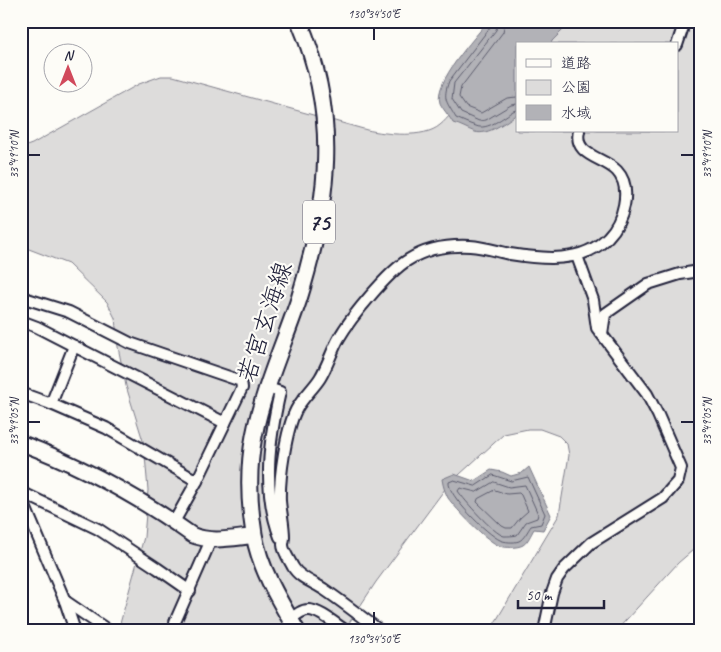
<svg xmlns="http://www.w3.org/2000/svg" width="721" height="652" font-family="Caveat,'Klee One',sans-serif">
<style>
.green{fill:#dddcdb;stroke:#807f8b;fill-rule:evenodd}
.water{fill:#b2b2b7;stroke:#787885}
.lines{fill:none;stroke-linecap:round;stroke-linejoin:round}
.shore{stroke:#5c5c6d;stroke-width:1}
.street-casing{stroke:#22223b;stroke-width:14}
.secondary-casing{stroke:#22223b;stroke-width:18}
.primary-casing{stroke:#22223b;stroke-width:19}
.street{stroke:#fdfcf7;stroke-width:10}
.secondary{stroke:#fdfcf7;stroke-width:14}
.primary{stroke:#fdfcf7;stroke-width:15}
.ticks{fill:none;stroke:#22223b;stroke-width:2}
.labels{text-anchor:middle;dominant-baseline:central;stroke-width:4.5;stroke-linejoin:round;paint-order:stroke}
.shield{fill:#fdfcf7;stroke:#646373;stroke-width:1}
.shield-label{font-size:24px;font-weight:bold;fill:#22223b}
.street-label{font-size:25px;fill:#22223b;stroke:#fdfcf7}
.neatline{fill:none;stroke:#22223b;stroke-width:2}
.ticks-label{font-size:12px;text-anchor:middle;fill:#22223b}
</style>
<rect width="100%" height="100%" fill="#fdfcf7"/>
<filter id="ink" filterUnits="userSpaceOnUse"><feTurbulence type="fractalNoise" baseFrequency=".02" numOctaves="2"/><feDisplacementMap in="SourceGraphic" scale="10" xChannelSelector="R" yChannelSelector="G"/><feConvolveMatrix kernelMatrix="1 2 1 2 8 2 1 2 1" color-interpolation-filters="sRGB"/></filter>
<g filter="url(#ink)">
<path class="green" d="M514 21H700V544L678 563 616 631H490L559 515 569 455 567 444 559 436 540 429H528L504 434 448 485 376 582 347 626 341 631H118L144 537 148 490 144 444 126 386 118 347 115 318 107 302 68 264 21 246V148L32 144 139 84 161 76H173L367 130C386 134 424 139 440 125 444 122 448 117 451 114ZM517 44H677V131H517Z"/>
<g class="water">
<path d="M488 21 571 22 552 41 551 44H517V114C507 121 488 136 475 132 467 129 461 125 453 123 450 117 442 108 440 103 433 82 475 38 488 21Z"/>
<path d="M529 467 551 515 543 530 534 529C531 534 528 542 523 545 518 548 505 548 500 546 487 542 456 509 448 498 445 492 443 486 442 479L454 474 474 481 491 470 502 472 511 476 522 473Z"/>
</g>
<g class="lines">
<g class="shore">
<path d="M492 21 491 26 449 81C442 100 447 102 456 118 463 121 469 124 476 126 487 131 504 117 513 111L517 110"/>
<polyline points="498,21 496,30 454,83 452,99 461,113 479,121 486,120 511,105 517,104"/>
<polyline points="505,21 503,32 461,87 459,97 466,107 481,113 507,98 517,97"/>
<path d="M493 475 511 481 528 477 545 514 541 524 531 526C528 530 524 539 519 541 514 543 504 542 500 540 487 534 447 495 449 482L454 480 475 486Z"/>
<path d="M494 482 509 487 525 485 538 514 537 518 526 522 517 535C513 536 508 536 504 536 493 533 465 501 458 491L460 488 476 492Z"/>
<polygon points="495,490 507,494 519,493 521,495 528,511 520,518 512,528 506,528 502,526 477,502 478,499"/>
</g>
<defs>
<g id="street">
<polyline points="677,45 682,30 681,21"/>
<polyline points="21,297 69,312 130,343 241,381 242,388 197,481 174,522"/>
<polyline points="21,321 37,327 74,346 225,423"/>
<polyline points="602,334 605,314 648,284 680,274 700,271"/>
<path d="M268 388 280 392C269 440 262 490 280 537"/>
<polyline points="21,393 51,404 106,428 197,481"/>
<polyline points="51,404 74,346"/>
<polyline points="21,492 98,529 157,568 190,591"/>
<polyline points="21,497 65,601 75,631"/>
<polyline points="65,601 109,631"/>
<path d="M290 620C295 616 301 610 308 610 318 609 337 625 346 631"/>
<polyline points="177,631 175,622 211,540"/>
<path d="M380 631C362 617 344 603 325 590 315 583 299 578 293 567 290 561 283 551 283 545 283 542 284 540 284 537 284 525 281 513 280 501 279 478 286 430 296 410 302 398 313 389 320 378 328 365 332 350 339 338 351 317 388 272 408 260 427 248 449 245 470 246 484 247 496 251 510 254 542 259 583 264 608 237 623 222 633 188 617 171 604 157 573 156 579 131"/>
<polyline points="544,631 552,593 557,579 564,569 591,543 663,498 678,481 681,468 658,415 647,394 597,328 593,300 577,256"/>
</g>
<path id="secondary" d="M21 443C82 466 139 497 192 535 211 543 233 538 254 536"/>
<path id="primary" d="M297 631C280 602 259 567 254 534 249 503 248 467 254 436 263 389 284 344 299 299 329 202 340 117 299 21"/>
</defs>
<use href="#street" class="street-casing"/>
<use href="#secondary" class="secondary-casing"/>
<use href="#primary" class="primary-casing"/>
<use href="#street" class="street"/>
<use href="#secondary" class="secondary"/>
<use href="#primary" class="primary"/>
</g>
</g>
<path class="ticks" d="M374 28V40M28 155H40M681 155H694M28 422H40M681 422H694M374 612V624"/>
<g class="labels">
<rect class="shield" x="303" y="200.5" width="32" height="43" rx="4"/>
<g class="shield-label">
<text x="319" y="222">75</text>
</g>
<g class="street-label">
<text transform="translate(265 322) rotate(-72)">若宮玄海線</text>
</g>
</g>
<rect width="721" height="652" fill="none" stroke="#fdfcf7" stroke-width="55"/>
<rect x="516" y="42" width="162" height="90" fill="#fdfcf7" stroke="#a5a5ac"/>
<rect x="526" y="59" width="25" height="8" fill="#fdfcf7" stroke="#a5a5ac"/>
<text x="561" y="68" font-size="15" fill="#22223b">道路</text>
<rect x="526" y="80" width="25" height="15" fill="#dddcdb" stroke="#a5a5ac"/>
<text x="561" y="92" font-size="15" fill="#22223b">公園</text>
<rect x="526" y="105" width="25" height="15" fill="#b2b2b7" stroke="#a5a5ac"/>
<text x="561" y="118" font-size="15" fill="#22223b">水域</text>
<g transform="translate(68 68)"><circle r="24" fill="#fdfcf7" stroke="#a5a5ac"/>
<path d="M0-4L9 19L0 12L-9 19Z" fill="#d1495b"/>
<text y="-8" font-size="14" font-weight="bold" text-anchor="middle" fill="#22223b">N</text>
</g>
<path d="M518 600v8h86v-8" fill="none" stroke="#22223b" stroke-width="2.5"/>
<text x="526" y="600" font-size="15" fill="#22223b" stroke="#fdfcf7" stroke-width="4" paint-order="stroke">50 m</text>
<rect x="28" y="28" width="666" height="596" class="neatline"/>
<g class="ticks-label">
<text x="374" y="18">130°34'50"E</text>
<text transform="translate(14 155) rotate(-90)" y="4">33°49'10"N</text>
<text transform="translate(707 155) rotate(-90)" y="4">33°49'10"N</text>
<text transform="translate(14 422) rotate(-90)" y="4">33°49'05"N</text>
<text transform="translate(707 422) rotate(-90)" y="4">33°49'05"N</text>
<text x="374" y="643">130°34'50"E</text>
</g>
</svg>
